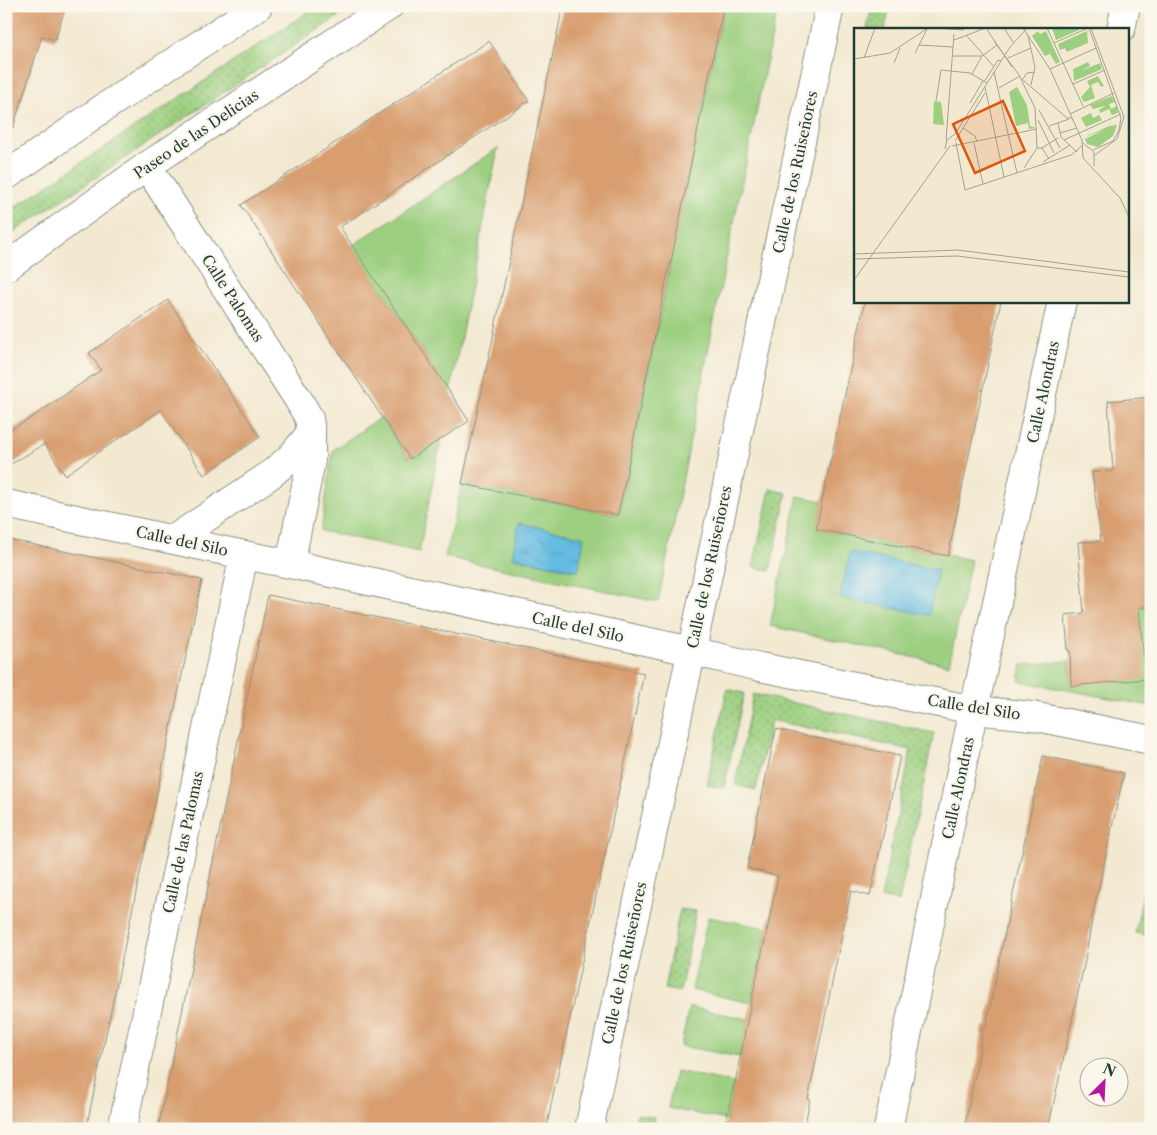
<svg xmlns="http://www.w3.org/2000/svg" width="1157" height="1135" font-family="'Libre Caslon Text',serif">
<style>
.grass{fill:url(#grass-dots);stroke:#5e865a}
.park{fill:url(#park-crowns);stroke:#5e865a}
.garden{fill:#9ccf80;stroke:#5e865a}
.water{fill:url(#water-ripples);stroke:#427c8b}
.building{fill:#d89e70}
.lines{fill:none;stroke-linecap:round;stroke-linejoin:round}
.minor-casing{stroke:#899382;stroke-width:30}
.major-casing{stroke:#899382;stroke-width:30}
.minor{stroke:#fff;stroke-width:28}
.major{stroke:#fff;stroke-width:28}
.labels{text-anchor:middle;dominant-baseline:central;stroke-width:4.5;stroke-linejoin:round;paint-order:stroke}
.street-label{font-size:15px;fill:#1f3d34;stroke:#fbf7ec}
.inset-road{fill:none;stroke:#9ea492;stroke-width:1}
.view{fill:#de580e;fill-opacity:0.15;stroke:#de580e;stroke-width:2.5}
.inset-edge{fill:none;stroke:#1f3d34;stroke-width:2.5}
</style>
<defs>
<pattern id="grass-dots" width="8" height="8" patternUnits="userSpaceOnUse" patternTransform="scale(1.25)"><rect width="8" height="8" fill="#9ccf80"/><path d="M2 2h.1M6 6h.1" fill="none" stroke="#7fa96a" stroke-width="1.8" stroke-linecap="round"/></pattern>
<pattern id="park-crowns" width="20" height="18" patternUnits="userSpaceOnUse" patternTransform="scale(1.25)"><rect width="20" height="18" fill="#9ccf80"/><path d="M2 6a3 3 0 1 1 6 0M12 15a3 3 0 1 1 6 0" fill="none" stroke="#7fa96a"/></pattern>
<pattern id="water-ripples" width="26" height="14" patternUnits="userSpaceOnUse" patternTransform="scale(1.25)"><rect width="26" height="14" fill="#65bce2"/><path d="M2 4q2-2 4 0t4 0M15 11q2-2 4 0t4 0" fill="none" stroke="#539ab8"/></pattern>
</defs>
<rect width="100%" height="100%" fill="#fbf7ec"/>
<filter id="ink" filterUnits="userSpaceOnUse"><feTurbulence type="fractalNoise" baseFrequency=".02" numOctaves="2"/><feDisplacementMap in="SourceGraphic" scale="10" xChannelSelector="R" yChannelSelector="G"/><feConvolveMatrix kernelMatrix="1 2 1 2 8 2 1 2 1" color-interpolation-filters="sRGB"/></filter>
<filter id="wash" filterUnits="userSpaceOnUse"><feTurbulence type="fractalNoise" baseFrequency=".0096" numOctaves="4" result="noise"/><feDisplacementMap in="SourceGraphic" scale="20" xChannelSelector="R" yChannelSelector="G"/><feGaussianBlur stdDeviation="1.12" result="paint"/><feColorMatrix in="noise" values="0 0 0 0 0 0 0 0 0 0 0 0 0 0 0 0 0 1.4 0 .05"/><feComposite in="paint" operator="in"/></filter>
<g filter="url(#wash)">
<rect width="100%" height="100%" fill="#f3e9d1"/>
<g class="grass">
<polygon points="317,6 354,6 6,237 6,213"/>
<polygon points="872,6 890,6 885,29 867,29"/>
<polygon points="770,489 787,493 770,571 753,567"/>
<polygon points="727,689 744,693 724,788 707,785"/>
<polygon points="753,694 934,733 899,902 881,898 911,750 771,720 756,790 735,785"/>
<polygon points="680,909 696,911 680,992 664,989"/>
<polygon points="637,1114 654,1117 652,1129 634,1129"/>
</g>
<polygon class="park" points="1151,855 1151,936 1135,933"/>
<g class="garden">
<polygon points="724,6 778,6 732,231 704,371 699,403 690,440 687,458 658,602 445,557 462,484 618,515 669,272 671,255"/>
<polygon points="498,148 419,552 321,531 333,450 381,417 409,459 422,451 431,363 352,246"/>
<polygon points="798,496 822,501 817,529 971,560 949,665 770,626"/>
<polygon points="1151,606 1151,706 1019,681 1022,665 1069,661 1071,678 1137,608"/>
<polygon points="708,917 767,928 751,1003 692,990"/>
<polygon points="689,1007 748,1019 740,1057 681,1046"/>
<polygon points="676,1071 734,1083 726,1120 668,1108"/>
</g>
<g class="water">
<polygon points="519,523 584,537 578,571 512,557"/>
<polygon points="850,552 938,570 929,615 840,598"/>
</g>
<g id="blocks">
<g class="building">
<polygon points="6,6 66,6 55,40 42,36 13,128 6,127"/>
<polygon points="563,6 724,6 704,99 672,257 668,272 618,515 462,484"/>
<polygon points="489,41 529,101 340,227 469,421 410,459 241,205"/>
<polygon points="168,300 260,437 204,475 161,410 65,475 45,444 6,467 6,432 28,420 101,370 89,353"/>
<polygon points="865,301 1001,301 948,556 816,529"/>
<polygon points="1151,397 1151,606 1139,608 1146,679 1071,686 1070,651 1068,651 1065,615 1084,613 1078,542 1101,541 1092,472 1113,471 1108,401"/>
<polygon points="6,539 202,580 86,1129 6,1129"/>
<polygon points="268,595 644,673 546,1129 158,1129"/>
<polygon points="776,729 900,756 870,896 851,891 808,1099 810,1099 804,1129 724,1129 734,1083 735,1083 749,1012 769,921 778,876 747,868"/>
<polygon points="1043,756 1124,773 1094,909 1084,965 1048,1129 964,1129 978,1060 983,1026 986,1027 1008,917"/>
</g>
</g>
</g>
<g filter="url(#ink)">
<use href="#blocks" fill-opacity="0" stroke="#899382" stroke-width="1"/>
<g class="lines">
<defs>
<g id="minor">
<polyline points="1121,29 1126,6"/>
<polyline points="147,166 298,399 309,418 311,433 311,461 290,564"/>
<polyline points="6,267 147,166 389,6"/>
<polyline points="6,504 244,555 290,564 691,651 760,667 974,710 1032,716 1151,740"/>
<polyline points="174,539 270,475 290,458 311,433"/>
<polyline points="122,1129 244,555"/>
<polyline points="589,1129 830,6"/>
<polyline points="888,1129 968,737 1062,301"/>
</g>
<polyline id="major" points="6,176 102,109 258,6"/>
</defs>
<use href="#minor" class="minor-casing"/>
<use href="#major" class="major-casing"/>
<use href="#minor" class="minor"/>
<use href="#major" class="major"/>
</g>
</g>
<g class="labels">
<g class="street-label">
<text transform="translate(196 134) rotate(-34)">Paseo de las Delicias</text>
<text transform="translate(795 172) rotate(-78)">Calle de los Ruiseñores</text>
<text transform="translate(233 298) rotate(57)">Calle Palomas</text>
<text transform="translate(1043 392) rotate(-78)">Calle Alondras</text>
<text transform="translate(182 541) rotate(12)">Calle del Silo</text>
<text transform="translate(709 567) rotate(-78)">Calle de los Ruiseñores</text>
<text transform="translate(578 627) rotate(12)">Calle del Silo</text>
<text transform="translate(974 707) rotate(9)">Calle del Silo</text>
<text transform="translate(958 788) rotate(-78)">Calle Alondras</text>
<text transform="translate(183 842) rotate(-78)">Calle de las Palomas</text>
<text transform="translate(624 963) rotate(-78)">Calle de los Ruiseñores</text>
</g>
</g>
<g transform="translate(854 28)">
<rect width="275" height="275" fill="#f3e9d1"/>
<path d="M198 0H224L225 2 202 12ZM184 3 186 6 192 3 206 34 202 36 196 26 191 28 178 8ZM233 3 234 15 213 24 211 20 206 22 204 16ZM234 34 236 38 227 43 246 35 248 41 220 53 219 41ZM244 48 250 58 247 59 244 54 237 57 241 70 230 74 227 69 236 59 233 53ZM163 59 173 77 176 98 182 100 175 101 174 95 162 98 155 64ZM258 68 261 74 255 76 257 81 263 78 264 85 258 87 255 81 246 85 245 82 251 78 239 81 236 77ZM80 73 87 74 90 97 79 96ZM237 85 239 90 245 87 248 92 232 99 227 90Z" fill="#9ccf80"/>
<path d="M263 97 259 108 244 119 233 116 231 111 252 101 229 110 255 98Z" fill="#9ccf80"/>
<path class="inset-road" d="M83 0 110 2M132 0 158 39M150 0 159 14M169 0 196 41 228 112 229 130 266 170 275 189M193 0 229 78M235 0 267 90 265 102 259 113 239 122M237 0 270 89 263 111 241 127M113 8 140 39M174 8 181 39 177 57M100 12 129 1M140 13 165 47 181 80 183 120 170 140M200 15 234 0M65 17 99 19M61 25 73 1M99 28H128L143 17M10 30 21 0M154 30 177 20M0 31 36 25 74 0M40 35 46 20M196 41 242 20M140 44 163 145M118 46 128 28M168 52 173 45 181 44M169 52 213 90H218M130 54 144 32 147 33M219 56 251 42M131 59 150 149M145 60 166 48M82 73 87 42 116 45 133 55M116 75 129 53M185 82 206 120M216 86 260 65M184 92 200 125M204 95 207 109 223 124M195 98 215 91M109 100 121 108 123 114M206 105 223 100M92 112 100 6M210 112 267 86M101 113 131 65M102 115 111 162 217 127 228 118M120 115 129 156M229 115 240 124V138M98 118 183 101M183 120H188L195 131M188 120 204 110M91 121 93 112 101 106 156 19 173 0M189 134 216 117M0 226 104 222 275 244M0 231 103 228 275 249M0 252 96 118"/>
<path class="view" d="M149 73 171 123 121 145 99 96Z"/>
<rect width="275" height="275" class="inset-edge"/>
</g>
<rect width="1157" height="1135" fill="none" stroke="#fbf7ec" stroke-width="25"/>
<g transform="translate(1104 1082) rotate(24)"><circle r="24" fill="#fbf7ec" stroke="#a3ada2"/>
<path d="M0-4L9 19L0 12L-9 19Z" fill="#b5179e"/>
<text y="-8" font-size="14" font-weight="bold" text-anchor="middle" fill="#1f3d34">N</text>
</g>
</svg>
